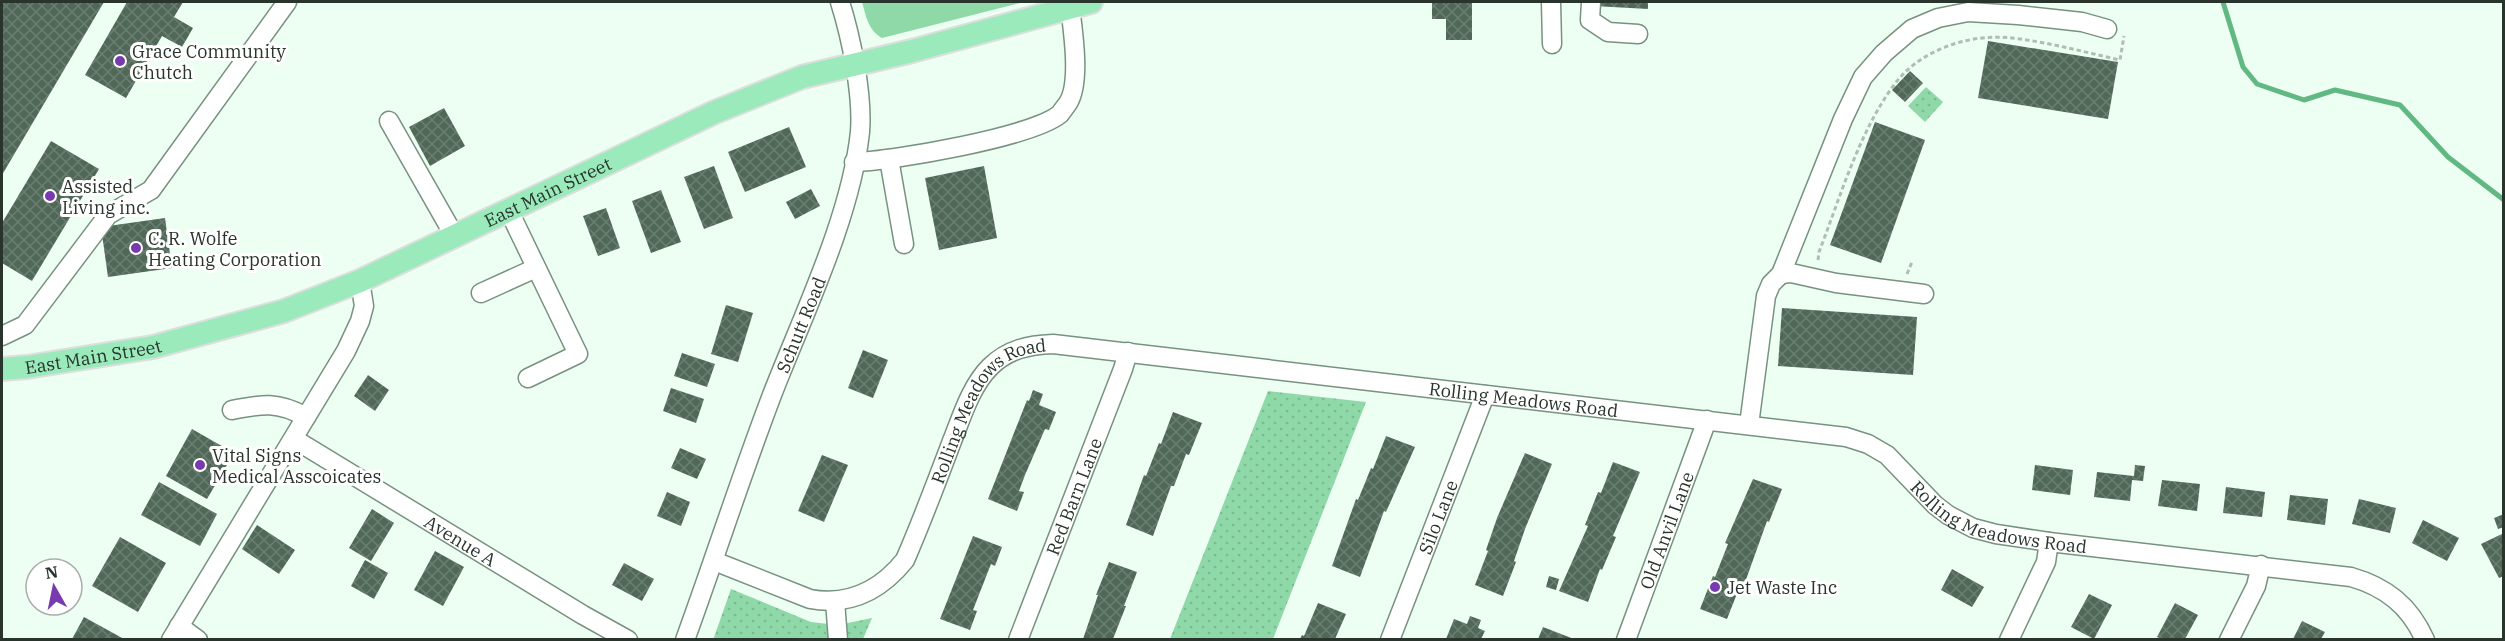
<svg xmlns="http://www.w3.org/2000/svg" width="2505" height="641" font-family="'IBM Plex Serif',serif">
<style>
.grass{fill:#8fd9a9}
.park{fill:url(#park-dots)}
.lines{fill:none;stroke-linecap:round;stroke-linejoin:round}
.stream{stroke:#62b883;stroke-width:5}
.building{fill:url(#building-cross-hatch)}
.minor-casing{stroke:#77927f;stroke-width:21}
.major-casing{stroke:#dddfdd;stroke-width:26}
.path{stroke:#aebeb3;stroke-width:3;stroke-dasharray:4.5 3;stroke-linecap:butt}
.minor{stroke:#fff;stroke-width:18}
.major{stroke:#9beabc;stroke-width:22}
.poi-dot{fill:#783aaf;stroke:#fff;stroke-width:2}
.labels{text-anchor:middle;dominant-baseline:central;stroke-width:6;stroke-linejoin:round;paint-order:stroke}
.poi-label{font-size:18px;fill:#28342c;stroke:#fff;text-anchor:start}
.street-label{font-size:18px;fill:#28342c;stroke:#fff}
</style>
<defs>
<pattern id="park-dots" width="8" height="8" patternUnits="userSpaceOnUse" patternTransform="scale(1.5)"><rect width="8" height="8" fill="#8fd9a9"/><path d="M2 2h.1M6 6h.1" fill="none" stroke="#7bbb92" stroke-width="1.8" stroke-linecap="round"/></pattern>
<pattern id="building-cross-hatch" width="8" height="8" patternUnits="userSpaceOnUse" patternTransform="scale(1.5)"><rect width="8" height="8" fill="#4f6857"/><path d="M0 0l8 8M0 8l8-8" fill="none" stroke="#6b7e71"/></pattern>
</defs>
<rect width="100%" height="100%" fill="#edfff2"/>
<path class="grass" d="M862 2H1024L882 38C868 30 866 16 862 2Z"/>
<g class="park">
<polygon points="1926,87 1943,102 1925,122 1908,106"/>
<polygon points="1268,391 1366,402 1273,639 1170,639"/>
<polygon points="731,589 811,622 838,625 872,618 863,639 713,640"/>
</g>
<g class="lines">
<polyline class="stream" points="2223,2 2243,67 2257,84 2304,100 2335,90 2400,105 2448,157 2504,200"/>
</g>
<g class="building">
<polygon points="2,2 104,2 2,175"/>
<polygon points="127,2 183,2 174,17 193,28 182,47 162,36 126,98 85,75"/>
<polygon points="1432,2 1472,2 1472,40 1446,40 1446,19 1432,19"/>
<polygon points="1595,2 1648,2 1648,9 1594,6"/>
<polygon points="1988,41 2118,62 2108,119 1978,98"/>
<polygon points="1910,71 1923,83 1905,102 1892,90"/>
<polygon points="444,108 465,146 430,166 409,127"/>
<polygon points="1875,122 1925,140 1881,263 1830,245"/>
<polygon points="789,127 806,167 745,192 728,152"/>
<polygon points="51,141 99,169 32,281 2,263 2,223"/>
<polygon points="714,166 733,218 704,229 684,177"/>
<polygon points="984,166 997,238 939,250 925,178"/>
<polygon points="811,189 820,206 795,219 786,202"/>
<polygon points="661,190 681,242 651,253 632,201"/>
<polygon points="606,208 620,248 598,256 583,216"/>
<polygon points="165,218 172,268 108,277 101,227"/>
<polygon points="726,305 753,313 738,362 711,354"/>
<polygon points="1782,308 1917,317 1913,375 1778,366"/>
<polygon points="863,350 888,360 873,398 848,388"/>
<polygon points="682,353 715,364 707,387 674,376"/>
<polygon points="368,375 389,390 375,411 354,396"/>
<polygon points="671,388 704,399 696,423 663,411"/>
<polygon points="1033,390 1043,394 1039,405 1056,412 1049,430 1045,429 1025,475 1019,491 1024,492 1017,511 988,499 1027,400 1029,401"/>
<polygon points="1173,412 1202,423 1189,455 1186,454 1174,486 1171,486 1153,536 1126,525 1144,475 1146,476 1159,443 1161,444"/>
<polygon points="192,429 234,453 207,499 166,476"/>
<polygon points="1386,436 1415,447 1386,512 1384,511 1360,577 1332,566 1356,499 1358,500 1371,468 1373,469"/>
<polygon points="680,448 706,459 697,479 671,468"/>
<polygon points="1525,453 1552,464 1525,529 1514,561 1516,562 1503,596 1475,585 1488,551 1486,550 1497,518"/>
<polygon points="822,455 848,465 824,522 798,511"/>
<polygon points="1613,462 1640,472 1613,536 1616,537 1602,570 1600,569 1588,602 1559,591 1588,526 1585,525 1598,492 1601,493"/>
<polygon points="2035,465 2073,470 2070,495 2032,490"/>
<polygon points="2135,465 2145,466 2143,481 2132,480 2130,501 2094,497 2097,472 2134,476"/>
<polygon points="1753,479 1782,489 1769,522 1767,521 1743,588 1740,586 1727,619 1700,609 1713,576 1715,577 1728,544 1725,543"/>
<polygon points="2162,480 2200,484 2197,511 2158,506"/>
<polygon points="159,482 217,514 200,546 141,515"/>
<polygon points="2226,487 2265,492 2262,517 2223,513"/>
<polygon points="667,492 690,502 681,526 657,516"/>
<polygon points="2290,495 2328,499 2325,525 2287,520"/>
<polygon points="2359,499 2396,508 2390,533 2352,524"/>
<polygon points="372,509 394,523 371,561 349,548"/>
<polygon points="2504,514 2504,527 2498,529 2494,518"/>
<polygon points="2423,520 2459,538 2447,561 2412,543"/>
<polygon points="257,525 295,550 279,574 242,549"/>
<polygon points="2504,533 2504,576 2499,578 2481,544"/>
<polygon points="973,536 1002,547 995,566 991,564 973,610 977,611 970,630 940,619"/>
<polygon points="120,537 166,563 138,612 92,586"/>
<polygon points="435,551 464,567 443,606 414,590"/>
<polygon points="365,560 388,573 374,599 351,586"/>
<polygon points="1109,562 1137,572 1124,606 1126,606 1113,639 1083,639 1098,595 1096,595"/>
<polygon points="624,563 654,579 642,601 612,585"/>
<polygon points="1952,569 1984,587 1972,607 1941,590"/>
<polygon points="1549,576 1559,579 1556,590 1546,587"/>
<polygon points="2089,594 2112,605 2094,639 2071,627"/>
<polygon points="1318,603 1346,614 1335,639 1300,639 1302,635 1304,636"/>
<polygon points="2175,603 2198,615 2185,639 2161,639 2157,637"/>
<polygon points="1470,616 1481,620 1478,628 1485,631 1481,639 1446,639 1454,619 1467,624"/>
<polygon points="84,617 124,639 72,639"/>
<polygon points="2302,621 2325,632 2321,639 2293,639"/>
<polygon points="1543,627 1574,639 1538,639"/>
</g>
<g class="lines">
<defs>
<g id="minor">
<polyline points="1551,2 1552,44"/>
<polyline points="1591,2 1590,20 1608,32 1638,34"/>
<polyline points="389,121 455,237"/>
<polyline points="889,159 904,244"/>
<path d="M854 162C893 161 1032 137 1060 114 1062 111 1066 106 1068 103 1081 83 1073 31 1070 7"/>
<polyline points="509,211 578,354 528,378"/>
<polyline points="1781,274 1791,273 1836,283 1924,294"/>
<polyline points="481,293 536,268"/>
<polyline points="2,336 25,325 108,215 151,190 287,2"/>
<path d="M232 410C262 404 278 401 306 417"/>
<polyline points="1749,425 1766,296 1771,284 1781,274 1843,119 1863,77 1884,53 1912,29 1938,18 1968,12 2018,15 2082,22 2107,29"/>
<path id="s1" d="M294 439 583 615 628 640"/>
<path id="s2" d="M714 561 810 599C849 606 880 591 905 560 922 521 937 481 952 441 962 416 971 386 990 367 1008 349 1029 345 1053 344L1846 437 1868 444 1887 455 1935 505 1948 515 1973 528 1996 534 2049 542 2351 577C2386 587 2410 606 2425 640"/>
<polyline points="835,601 838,640"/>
<polyline points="179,626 198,640"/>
<polyline points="171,640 346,351 360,321 364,306 360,281"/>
<path id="s3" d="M685 640C715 558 741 476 772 395 803 315 851 217 860 132 863 94 851 37 840 2"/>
<path id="s4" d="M1018 640 1123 369 1128 352"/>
<path id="s5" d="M1390 640 1485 395"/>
<path id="s6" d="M1626 640 1707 420"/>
<polyline points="2009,640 2046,562 2049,542"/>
<polyline points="2229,640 2256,586 2261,565"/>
</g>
<g id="major">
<path id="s7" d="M2 369 27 367 153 347 284 311 360 281 715 112 802 77 912 51 1091 2"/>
</g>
</defs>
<use href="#minor" class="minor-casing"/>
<use href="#major" class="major-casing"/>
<g class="path">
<path d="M1818 260 1819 252C1840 198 1859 132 1894 85 1919 50 1970 33 2012 38 2048 42 2084 52 2120 60L2124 36"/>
<polyline points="1907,274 1912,262"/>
</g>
<use href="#minor" class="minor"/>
<use href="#major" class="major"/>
</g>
<g class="poi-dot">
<circle cx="120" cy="61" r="6"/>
<circle cx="50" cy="196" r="6"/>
<circle cx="136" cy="248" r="6"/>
<circle cx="200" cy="465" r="6"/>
<circle cx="1715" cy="587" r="6"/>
</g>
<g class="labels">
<g class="poi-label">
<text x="132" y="51">Grace Community<tspan x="132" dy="21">Chutch</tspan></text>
<text x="62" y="186">Assisted<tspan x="62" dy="21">Living inc.</tspan></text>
<text x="148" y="238">C. R. Wolfe<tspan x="148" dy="21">Heating Corporation</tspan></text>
<text x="212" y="455">Vital Signs<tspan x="212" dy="21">Medical Asscoicates</tspan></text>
<text x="1727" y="587">Jet Waste Inc</text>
</g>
<g class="street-label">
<text stroke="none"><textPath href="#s7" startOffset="578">East Main Street</textPath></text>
<text stroke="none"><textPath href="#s3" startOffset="336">Schutt Road</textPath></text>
<text stroke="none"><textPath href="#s7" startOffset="92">East Main Street</textPath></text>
<text stroke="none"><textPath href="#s2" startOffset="966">Rolling Meadows Road</textPath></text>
<text stroke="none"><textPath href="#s2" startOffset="390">Rolling Meadows Road</textPath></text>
<text stroke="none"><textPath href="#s4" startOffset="154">Red Barn Lane</textPath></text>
<text stroke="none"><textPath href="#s2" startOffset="1470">Rolling Meadows Road</textPath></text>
<text stroke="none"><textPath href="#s5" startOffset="132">Silo Lane</textPath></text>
<text stroke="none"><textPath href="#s6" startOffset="117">Old Anvil Lane</textPath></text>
<text stroke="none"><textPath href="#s1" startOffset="195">Avenue A</textPath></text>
</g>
</g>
<rect width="2505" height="641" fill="none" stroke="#28342c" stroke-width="6"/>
<g transform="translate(54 587) rotate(351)"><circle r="28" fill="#ffffff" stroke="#a9aeab" stroke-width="1.5"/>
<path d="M0-4.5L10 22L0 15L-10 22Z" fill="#783aaf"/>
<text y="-9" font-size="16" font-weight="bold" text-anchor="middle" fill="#28342c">N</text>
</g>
</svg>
